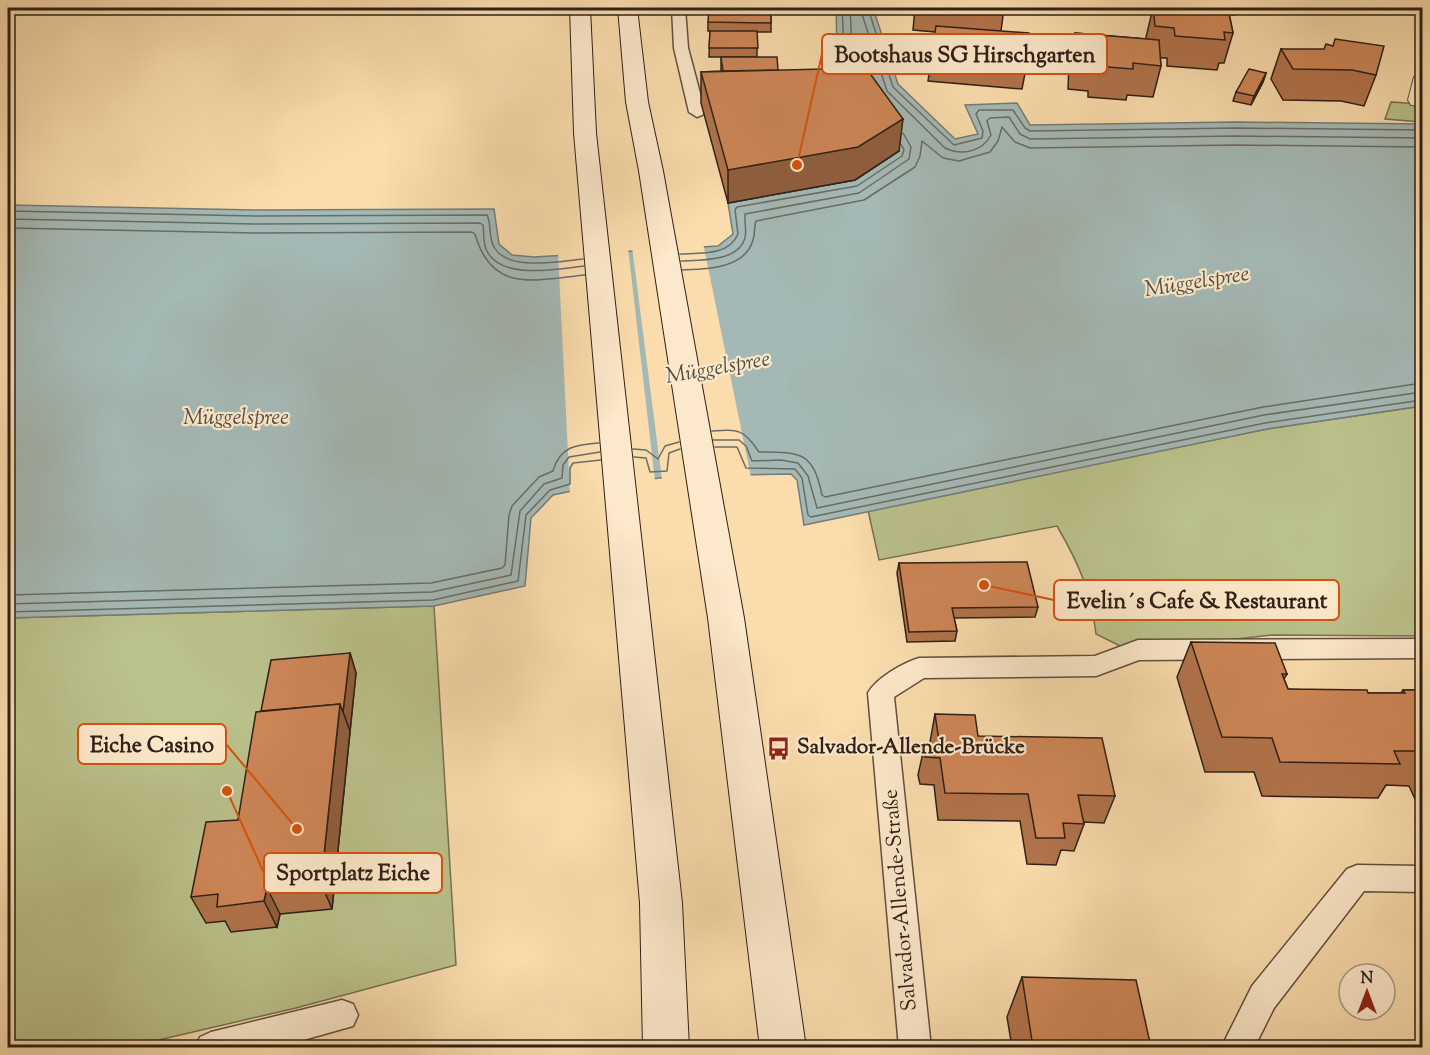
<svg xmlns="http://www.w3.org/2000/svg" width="1430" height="1055" font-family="'Sorts Mill Goudy',serif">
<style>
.green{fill:#bbc18b;stroke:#757052;stroke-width:1.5}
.water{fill:#a4b9b5;stroke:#757c76;stroke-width:1.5}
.pier{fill:#fadcad}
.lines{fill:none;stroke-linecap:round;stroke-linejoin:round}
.shore{stroke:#6a6c66;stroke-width:1.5}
.lane-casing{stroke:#624f3d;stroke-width:3}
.street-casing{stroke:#624f3d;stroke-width:2}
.secondary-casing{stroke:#2f2018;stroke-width:2}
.lane{fill:#fce8ca;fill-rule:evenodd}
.street{fill:#fce8ca;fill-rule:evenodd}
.secondary{fill:#fce8ca;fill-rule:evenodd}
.wall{fill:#b1734b;stroke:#2f2018;stroke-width:1.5}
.shaded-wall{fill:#905e3d;stroke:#2f2018;stroke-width:1.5}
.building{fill:#ce8657;stroke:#2f2018;stroke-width:1.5}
.labels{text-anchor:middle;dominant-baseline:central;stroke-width:4.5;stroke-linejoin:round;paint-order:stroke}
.poi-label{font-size:21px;font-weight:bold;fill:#2f2018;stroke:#fce8ca;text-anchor:start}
.street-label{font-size:21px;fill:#2f2018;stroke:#fce8ca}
.water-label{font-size:22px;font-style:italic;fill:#524e47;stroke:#fce8ca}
.leader{fill:none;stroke:#d6530d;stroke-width:2}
.callout-dot{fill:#d6530d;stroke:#fce8ca;stroke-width:2}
.callout{fill:#fce8ca;stroke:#d6530d;stroke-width:2}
.callout-label{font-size:22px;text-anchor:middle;font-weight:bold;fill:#2f2018}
</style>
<rect width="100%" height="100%" fill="#fadcad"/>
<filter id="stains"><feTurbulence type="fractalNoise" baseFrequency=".00333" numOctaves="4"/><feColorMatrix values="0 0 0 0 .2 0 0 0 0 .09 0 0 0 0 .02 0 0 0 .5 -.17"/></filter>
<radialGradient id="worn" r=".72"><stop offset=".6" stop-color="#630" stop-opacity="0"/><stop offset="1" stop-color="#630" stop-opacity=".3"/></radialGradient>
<g class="green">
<polygon points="1391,102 1422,104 1422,122 1385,119"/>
<path d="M1422 406V636L1273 635 1130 651 1096 634C1091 591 1079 564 1057 526L879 560 868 510 1267 429Z"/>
<polygon points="434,606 456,965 296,1008 129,1047 8,1047 8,618"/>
</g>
<path class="water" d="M836 8H873L898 84 955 139 978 134 965 105 1017 103 1030 125 1235 122 1422 124V406L1267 429 804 525 797 480 791 474 740 475 733 452 674 456 677 476 643 480 642 463 576 468 577 490 553 495 531 518 525 586 434 606 8 618V205L255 210 494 209 499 244 512 255 534 257 718 246 733 234 728 203 855 180 899 151C882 127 849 86 840 59 835 42 837 25 836 8Z"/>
<g class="pier">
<polygon points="703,243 751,477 738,477 731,455 677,459 679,477 662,480 632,247"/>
<polygon points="628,248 655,481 641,482 639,465 579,471 580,491 570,494 558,252"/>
</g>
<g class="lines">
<g class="shore">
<polyline points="842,8 844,45 851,67"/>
<polyline points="850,8 852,46 860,67"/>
<path d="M860 8 887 91 945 148C961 156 982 152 991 135L987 121 990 118 1009 117 1020 134 1030 139 1235 136 1422 138"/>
<polyline points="868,8 893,87 954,145 982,138 983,131 976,114 979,110 1013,110 1025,128 1030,131 1235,128 1422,130"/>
<path d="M8 211 255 216 487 215C492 225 488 237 494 247 508 272 559 261 583 259"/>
<path d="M8 219 255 224 480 223 483 225C484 232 483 242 486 249 499 281 558 269 584 266"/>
<path d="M8 228 255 233 472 232 475 234C492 294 535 280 585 275"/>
<path d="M680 254C700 253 729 256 738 234L735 210 737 207 857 186 902 156 904 150 901 144"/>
<path d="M681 261C701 260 738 262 745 238 747 230 744 222 745 214L859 193 909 159 911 147 903 133"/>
<path d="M682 270C706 269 745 269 753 240 755 234 754 227 756 221L864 200 915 167 920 156 922 141 943 158 959 161 990 152 998 141 1002 127 1015 142 1030 148 1235 145 1422 147"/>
<path d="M712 431C738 429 744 429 759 452 800 452 813 451 822 495L825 497 1263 407 1422 383"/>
<polyline points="713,440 739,440 746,446 752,461 781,460 798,463 808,476 817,508 1264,415 1422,392"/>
<polyline points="715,447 737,447 746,468 795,469 802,478 808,515 811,517 1265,423 1422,400"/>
<polyline points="633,449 646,450 658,459 665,446 679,442"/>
<polyline points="634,457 646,458 650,472 667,471 669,453 680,449"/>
<path d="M8 595 431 583 502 568 505 565 509 515 512 506 539 477 553 471C560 446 576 445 599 443"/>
<polyline points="8,604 432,592 511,575 520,511 544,484 562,478 563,465 569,457 600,452"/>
<polyline points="8,612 433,600 518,581 526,515 550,490 570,484 570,468 573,463 601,460"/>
</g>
<defs>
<g id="lane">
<polygon points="672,8 685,8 688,48 705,112 702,115 697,117 689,112 674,48"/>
<path d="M1138 640 1422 639V658L1139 660 1096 676 924 678 894 697 931 1048H899L868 693C876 678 903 663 919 658L1095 656Z"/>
<polygon points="1357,865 1422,866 1422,892 1364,891 1274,1008 1254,1048 1221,1048 1252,986 1347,869"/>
<polygon points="342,1000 353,1004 358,1015 353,1026 275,1048 195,1048 200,1037 211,1032"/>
</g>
<polygon id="street" points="1422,76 1422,106 1411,105 1408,100 1414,77"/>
<g id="secondary">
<polygon points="570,8 590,8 596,133 682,903 689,1048 643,1048 640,903 574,133"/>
<polygon points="618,8 637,8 648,102 663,171 744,618 806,1048 760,1048 708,618 639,171 626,102"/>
</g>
</defs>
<use href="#lane" class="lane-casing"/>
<use href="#street" class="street-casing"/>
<use href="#secondary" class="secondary-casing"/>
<use href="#lane" class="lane"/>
<use href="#street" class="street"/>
<use href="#secondary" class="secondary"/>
</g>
<g class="wall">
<polygon points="771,8 771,32 757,32 757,57 899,151 855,180 728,203 701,103 701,72 721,71 721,57 755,57 709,57 710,31 708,31 708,22"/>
<rect x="787" y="8" width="34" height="1"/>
<polygon points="915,8 1004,8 1001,31 1028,58 1022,89 928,81 935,32 913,30"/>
<polygon points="1153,8 1194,10 1193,8 1250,8 1249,12 1235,11 1234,15 1229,14 1233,33 1224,63 1219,63 1217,70 1167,66 1167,58 1160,58 1161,66 1153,97 1127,95 1126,100 1088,97 1088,91 1068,89 1069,63 1075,33 1146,39 1146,37"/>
<polygon points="1281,49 1376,75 1364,106 1341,101 1283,100 1271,79"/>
<polygon points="1266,73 1263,82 1251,105 1233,101 1236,92"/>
<polygon points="899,563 1038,607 1035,617 954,618 957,631 955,641 907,642 897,573"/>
<polygon points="1191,642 1287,674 1284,679 1288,689 1368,693 1401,693 1403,690 1422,690 1422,799 1415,799 1409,786 1386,785 1378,798 1262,796 1254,772 1205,772 1177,677"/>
<polygon points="350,653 356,673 332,909 280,914 277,927 231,932 225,921 206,923 191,897 238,820 261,711"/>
<polygon points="935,714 978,736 1115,796 1104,823 1084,822 1084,824 1074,851 1061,850 1056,865 1027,864 1020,821 938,820 934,785 920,784 918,775 924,748 930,748 930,742"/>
<polygon points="1022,977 1151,1047 1012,1047 1007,1017"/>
</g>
<g class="shaded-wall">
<polygon points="1266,73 1263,82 1251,105 1254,96"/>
<polygon points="903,119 899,151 855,180 728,203 728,170"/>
<polygon points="350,653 356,673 350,731 343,712"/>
<polygon points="340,704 350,731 332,909 321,883"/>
<polygon points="267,888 280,914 277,927 264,901"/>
</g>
<g class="building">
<polygon points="709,8 771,8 771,23 708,22"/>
<polygon points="1153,8 1164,8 1229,13 1233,33 1224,32 1225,40 1175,36 1174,28 1155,26"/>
<polygon points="936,26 1029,33 1028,58 932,50"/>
<polygon points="710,31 757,31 758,48 709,48"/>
<polygon points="1075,33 1159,40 1161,66 1133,63 1133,69 1095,66 1095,60 1074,58"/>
<polygon points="1335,39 1384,46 1376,75 1352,70 1293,69 1281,49 1324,49 1326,44 1333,46"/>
<polygon points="721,57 777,57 778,70 723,71"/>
<polygon points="866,68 903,119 858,147 728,170 701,72"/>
<polygon points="1249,69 1266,73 1254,96 1236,92"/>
<polygon points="1027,562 1038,607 952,608 957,631 909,632 899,563"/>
<polygon points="1191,642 1275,643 1287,674 1282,674 1288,689 1367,690 1368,693 1405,693 1403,690 1422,690 1422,751 1394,751 1400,764 1280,762 1272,738 1222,737"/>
<polygon points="350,653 343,712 340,704 261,711 271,660"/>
<polygon points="340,704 321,883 267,888 264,901 217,907 218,894 191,897 206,822 238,820 256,712"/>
<polygon points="935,714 975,715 978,736 1102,738 1115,796 1078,795 1084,824 1063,823 1065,838 1036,838 1028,794 945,793 940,758 925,757 924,748 940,748"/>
<polygon points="1022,977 1136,980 1151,1047 1033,1047"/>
</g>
<defs>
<symbol id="bus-bare" viewBox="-9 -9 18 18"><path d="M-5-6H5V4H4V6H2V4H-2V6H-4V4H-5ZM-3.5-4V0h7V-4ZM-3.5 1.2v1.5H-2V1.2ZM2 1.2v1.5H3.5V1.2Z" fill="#8f2418" stroke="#fce8ca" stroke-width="2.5" paint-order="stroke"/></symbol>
</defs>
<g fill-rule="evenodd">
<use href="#bus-bare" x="762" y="732" width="33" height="33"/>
</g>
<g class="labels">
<g class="poi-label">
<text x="797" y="748">Salvador-Allende-Brücke</text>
</g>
<g class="street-label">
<text transform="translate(901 900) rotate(-95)">Salvador-Allende-Straße</text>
</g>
<g class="water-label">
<text transform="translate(1197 283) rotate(-9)">Müggelspree</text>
<text transform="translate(718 369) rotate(-10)">Müggelspree</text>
<text x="236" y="419">Müggelspree</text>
</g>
</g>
<path class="leader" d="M797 165L822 54M984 585L1054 600M297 829L226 744M227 791L264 873"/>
<g class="callout-dot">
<circle cx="797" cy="165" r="6"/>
<circle cx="984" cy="585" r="6"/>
<circle cx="297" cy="829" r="6"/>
<circle cx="227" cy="791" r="6"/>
</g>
<g class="callout">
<rect x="822" y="34" width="285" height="40" rx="6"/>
<rect x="1054" y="580" width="285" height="40" rx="6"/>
<rect x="78" y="724" width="148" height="40" rx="6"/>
<rect x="264" y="853" width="178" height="40" rx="6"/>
</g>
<g class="callout-label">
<text x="965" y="62">Bootshaus SG Hirschgarten</text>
<text x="1197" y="608">Evelin´s Cafe &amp; Restaurant</text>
<text x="152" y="752">Eiche Casino</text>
<text x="353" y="880">Sportplatz Eiche</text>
</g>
<rect width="1430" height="1055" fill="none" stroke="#fadcad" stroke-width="30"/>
<rect x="9" y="9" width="1412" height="1037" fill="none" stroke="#2f2018" stroke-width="3"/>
<rect x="15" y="15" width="1400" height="1025" fill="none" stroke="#2f2018" stroke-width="1.5"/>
<g transform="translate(1367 992)"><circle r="28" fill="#fce8ca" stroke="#aa9883" stroke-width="1.5"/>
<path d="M0-4.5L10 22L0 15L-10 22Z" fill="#8f2418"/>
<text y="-9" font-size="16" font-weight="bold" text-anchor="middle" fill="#2f2018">N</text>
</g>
<rect width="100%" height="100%" filter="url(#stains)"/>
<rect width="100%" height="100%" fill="url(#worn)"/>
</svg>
